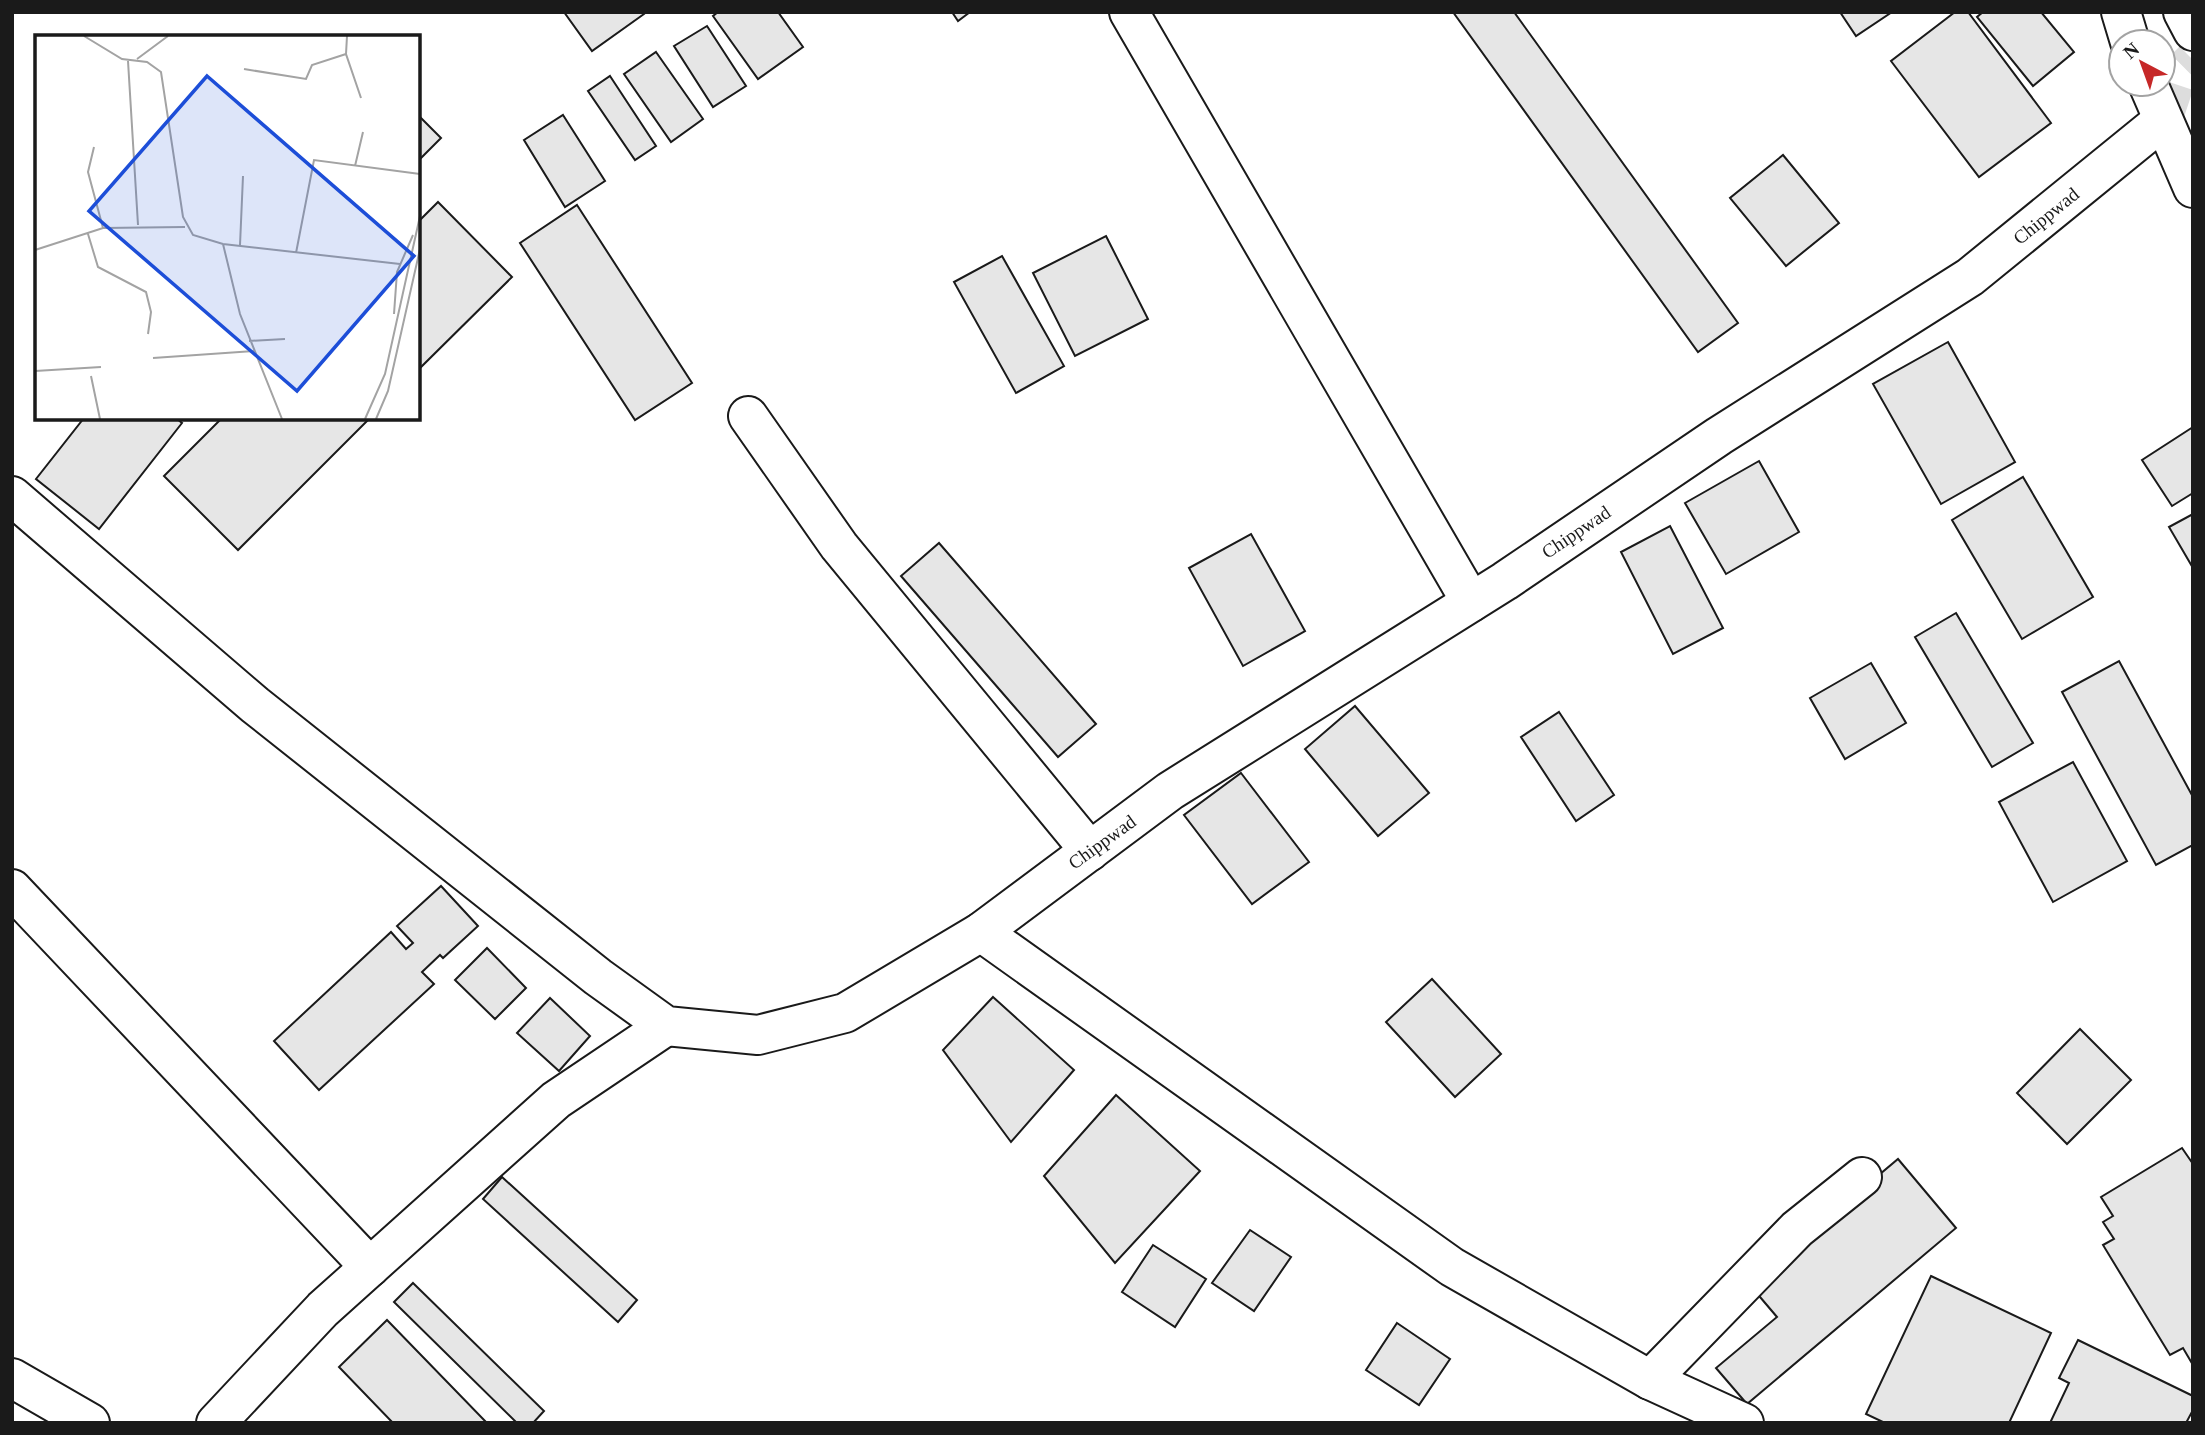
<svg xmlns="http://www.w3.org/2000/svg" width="2205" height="1435" font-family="'Times New Roman',serif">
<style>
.building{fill:#e6e6e6;stroke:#1a1a1a;stroke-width:2}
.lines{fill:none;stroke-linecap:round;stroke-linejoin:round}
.major-tunnel{stroke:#ddd;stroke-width:38;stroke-dasharray:38 19;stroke-linecap:butt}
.minor-casing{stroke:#1a1a1a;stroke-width:42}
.major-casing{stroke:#1a1a1a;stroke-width:42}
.minor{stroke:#fff;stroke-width:38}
.major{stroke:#fff;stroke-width:38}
.labels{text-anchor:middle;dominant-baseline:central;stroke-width:5;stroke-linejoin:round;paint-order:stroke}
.street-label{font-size:19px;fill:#1a1a1a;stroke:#fff}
.inset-road{fill:none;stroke:#a3a3a3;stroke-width:2}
.view{fill:#1d4ed8;fill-opacity:0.15;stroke:#1d4ed8;stroke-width:3.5}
.inset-edge{fill:none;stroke:#1a1a1a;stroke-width:3.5}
</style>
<rect width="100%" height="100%" fill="#fff"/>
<g class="building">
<polygon points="564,12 643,12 644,14 592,51"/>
<polygon points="718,12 778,12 803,47 758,79 713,16"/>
<polygon points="952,12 970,12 958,21"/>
<polygon points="1453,12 1514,12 1738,323 1698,352"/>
<polygon points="1840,12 1892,12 1856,36"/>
<polygon points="1955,12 1968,12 2051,123 1979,177 1891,61"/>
<polygon points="1983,12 2041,12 2074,52 2033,86 1977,17"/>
<polygon points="707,26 746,86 713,107 674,46"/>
<polygon points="656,52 703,119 671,142 624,74"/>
<polygon points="610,76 656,146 635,160 588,91"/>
<polygon points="418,115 441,138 418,161"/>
<polygon points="563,115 605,181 565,207 524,140"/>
<polygon points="1783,155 1839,223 1786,266 1730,198"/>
<polygon points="438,202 512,277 418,370 418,222"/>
<polygon points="577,205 692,383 635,420 520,243"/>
<polygon points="1106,236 1148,319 1075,356 1033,273"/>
<polygon points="1002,256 1064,366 1016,393 954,282"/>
<polygon points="1948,342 2015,462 1941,504 1873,384"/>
<polygon points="84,418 176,418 182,423 99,529 36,479"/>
<polygon points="222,418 370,418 238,550 164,476"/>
<polygon points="2193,427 2193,493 2172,506 2142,460"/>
<polygon points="1759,461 1799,532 1726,574 1685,503"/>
<polygon points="2023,477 2093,597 2022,639 1952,520"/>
<polygon points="2193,514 2193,568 2169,527"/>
<polygon points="1670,526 1723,628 1673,654 1621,552"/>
<polygon points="1251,534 1305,631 1243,666 1189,568"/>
<polygon points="939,543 1096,724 1058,757 901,576"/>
<polygon points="1956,613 2033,743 1992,767 1915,637"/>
<polygon points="2119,661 2193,797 2193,845 2156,865 2062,692"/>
<polygon points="1871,663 1906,723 1845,759 1810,698"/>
<polygon points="1355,706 1429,793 1378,836 1305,749"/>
<polygon points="1559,712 1614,795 1576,821 1521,737"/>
<polygon points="2073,762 2127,861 2053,902 1999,802"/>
<polygon points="1241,773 1309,862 1252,904 1184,815"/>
<polygon points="441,886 478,926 443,958 440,955 422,972 434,984 319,1090 274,1041 391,932 406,949 413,943 397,926"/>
<polygon points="487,948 526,988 495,1019 455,980"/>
<polygon points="1432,979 1501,1054 1455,1097 1386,1022"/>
<polygon points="993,997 1074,1070 1011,1142 943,1050"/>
<polygon points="550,998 590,1036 559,1071 517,1033"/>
<polygon points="2080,1029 2131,1080 2067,1144 2017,1093"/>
<polygon points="1116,1095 1200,1171 1115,1263 1044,1176"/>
<polygon points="2182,1148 2193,1164 2193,1365 2183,1348 2170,1355 2103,1245 2114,1239 2103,1222 2113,1216 2101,1197"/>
<polygon points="1898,1159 1956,1228 1747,1404 1716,1368 1777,1317 1749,1284"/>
<polygon points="502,1177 637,1300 618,1322 483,1199"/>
<polygon points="1250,1230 1291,1257 1254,1311 1212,1283"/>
<polygon points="1153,1245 1206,1279 1175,1327 1122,1292"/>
<polygon points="1931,1276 2051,1333 2009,1423 1885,1423 1866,1414"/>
<polygon points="413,1283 544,1411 533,1423 517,1423 394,1302"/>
<polygon points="387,1320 487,1423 393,1423 339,1367"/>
<polygon points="1397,1323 1450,1359 1419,1405 1366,1370"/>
<polygon points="2078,1340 2193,1396 2193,1410 2186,1423 2050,1423 2069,1383 2059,1378"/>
</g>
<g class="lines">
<polyline class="major-tunnel" points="2163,120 2178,75 2193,60"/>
<defs>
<g id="minor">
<polyline points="1129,12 1471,602"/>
<polyline points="748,416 839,546 1090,851"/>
<polyline points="12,889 370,1267"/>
<polyline points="12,1378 90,1423"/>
<polyline points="1650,1380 1797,1229 1862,1177"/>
<polyline points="216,1423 323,1309 556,1100 666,1026"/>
</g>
<g id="major">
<polyline points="2121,12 2130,42"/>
<polyline points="2183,12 2193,31"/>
<polyline points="2148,84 2193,188"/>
<polyline points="12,496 255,705 598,977 666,1026 758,1035 845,1013 981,932 1170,791 1505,581 1719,436 1970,277 2163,120"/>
<polyline points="981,932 1452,1267 1650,1380 1744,1423"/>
</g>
</defs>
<use href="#minor" class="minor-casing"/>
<use href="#major" class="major-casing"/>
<use href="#minor" class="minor"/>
<use href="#major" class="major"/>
</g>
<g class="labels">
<g class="street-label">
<text transform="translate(2046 216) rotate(-39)">Chippwad</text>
<text transform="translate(1576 532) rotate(-34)">Chippwad</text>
<text transform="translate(1102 842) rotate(-36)">Chippwad</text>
</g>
</g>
<g transform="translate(35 35)">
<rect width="385" height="385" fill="#fff"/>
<path class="inset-road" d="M49 1 87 24 112 27 126 37 148 182 158 200 188 209 365 229M312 1 311 19 326 63M102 24 133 1M93 26 103 190M209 34 271 44 277 30 311 19M59 112 53 137 68 193M320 131 328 97M53 199 63 232 111 257 116 277 113 299M188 209 205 279 247 384M205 210 208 141M0 215 68 193 150 192M261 218 279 125 385 139M359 279 362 237 378 200M214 306 250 304M118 323 219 316M0 336 66 332M56 341 65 384M330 384 350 339 385 181M341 384 353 356 385 214"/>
<path class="view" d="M172 41 379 221 262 356 54 176Z"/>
<rect width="385" height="385" class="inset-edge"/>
</g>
<rect width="2205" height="1435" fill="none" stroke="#1a1a1a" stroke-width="28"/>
<g transform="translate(2142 63) rotate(319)"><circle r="33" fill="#ffffff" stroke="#a3a3a3" stroke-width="2"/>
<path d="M0-5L12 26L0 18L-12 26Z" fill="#c62828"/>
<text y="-10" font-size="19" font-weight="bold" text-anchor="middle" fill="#1a1a1a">N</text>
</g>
</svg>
